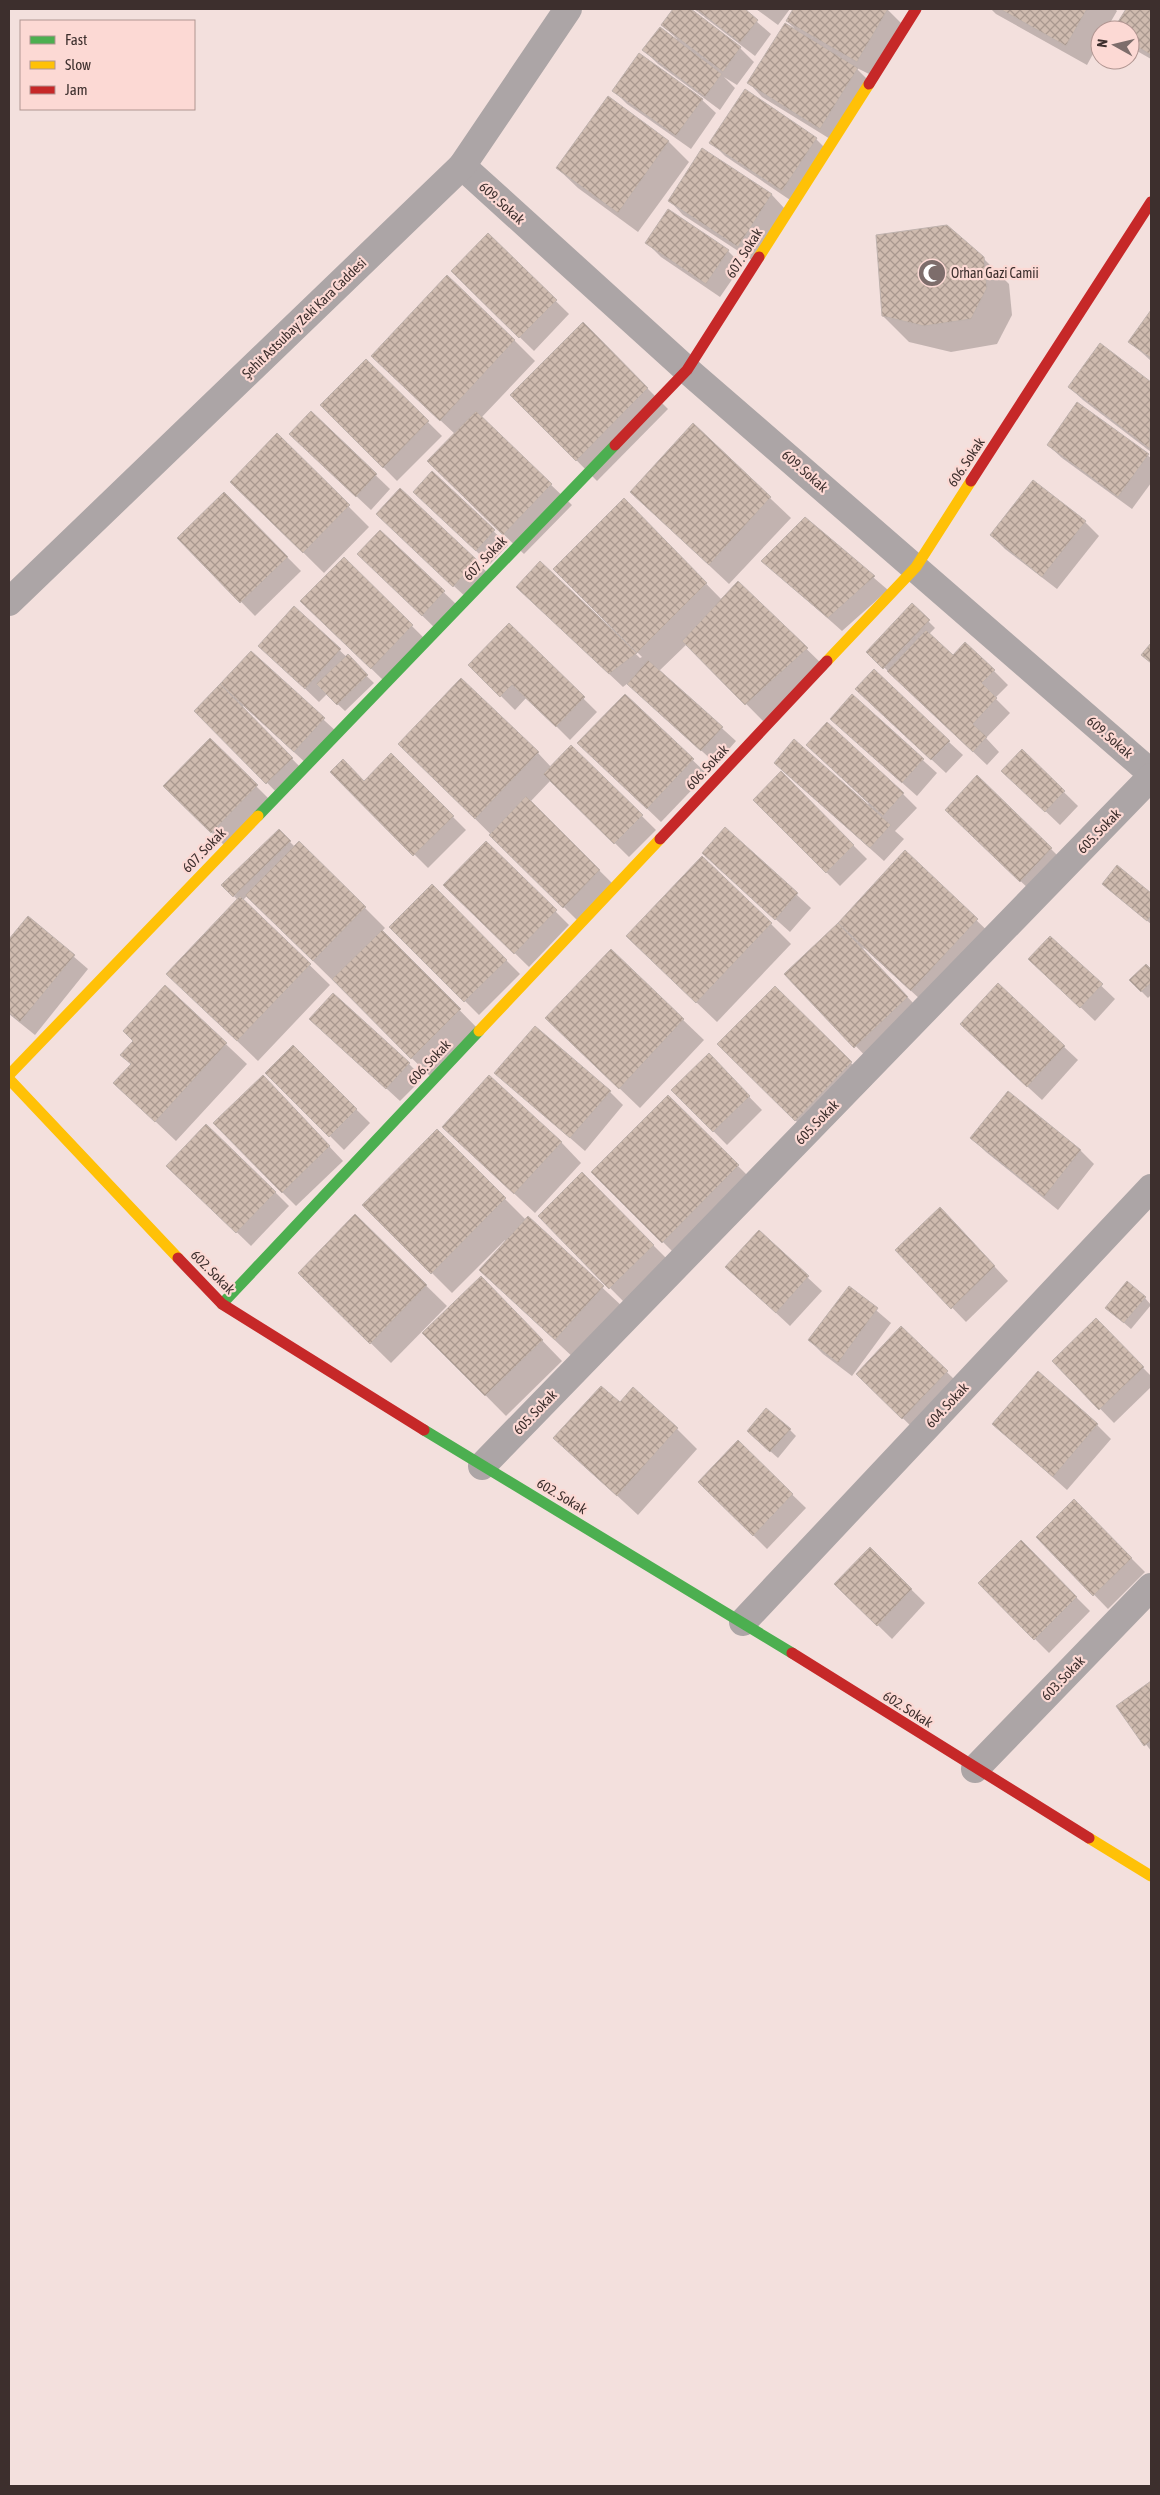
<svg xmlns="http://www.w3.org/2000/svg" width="1160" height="2495" font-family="'Asap Condensed',sans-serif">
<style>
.shadow{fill:#0003}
.building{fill:url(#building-cross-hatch);stroke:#bfb2ad}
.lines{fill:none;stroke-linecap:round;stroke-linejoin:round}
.street{stroke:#aca5a6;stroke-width:28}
.fast{stroke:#4caf50;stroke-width:11}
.slow{stroke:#ffc107;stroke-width:11}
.jam{stroke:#c62828;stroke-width:11}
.labels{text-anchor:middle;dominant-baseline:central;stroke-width:4.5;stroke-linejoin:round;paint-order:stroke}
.street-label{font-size:14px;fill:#3d2f2d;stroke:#fcd9d4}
.poi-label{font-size:14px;fill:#3d2f2d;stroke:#fcd9d4;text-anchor:start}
</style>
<defs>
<pattern id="building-cross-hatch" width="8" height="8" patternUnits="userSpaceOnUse" patternTransform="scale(1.25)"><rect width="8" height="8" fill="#cfbbaf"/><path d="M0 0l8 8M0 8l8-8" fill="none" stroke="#a9988f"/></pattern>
</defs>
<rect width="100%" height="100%" fill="#f3e0dd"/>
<g class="shadow">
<polygon points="674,9 689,9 740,48 754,62 737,85 724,77 735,88 720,110 658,64 644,50 677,39 663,25"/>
<polygon points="694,9 742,9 771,34 755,56"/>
<polygon points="756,9 790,9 778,25"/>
<polygon points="794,9 887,9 901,23 871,75 855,67 871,83 835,142 762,97 749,83 796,30 787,21"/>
<polygon points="991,9 1115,9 1117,11 1106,30 1100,30 1100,41 1087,65 996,14"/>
<polygon points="1128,9 1151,10 1151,59 1130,47 1130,30 1115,30"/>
<polygon points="614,91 701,99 716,113 691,149 627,104"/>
<polygon points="745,91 816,139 830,153 796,204 725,156 711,142"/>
<polygon points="669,142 689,162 638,232 578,188 557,168"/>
<polygon points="702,150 772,195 785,209 752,260 683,215 670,201"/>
<polygon points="488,235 569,314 534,351 452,271"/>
<polygon points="647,243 728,251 742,265 720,297 661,257"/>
<polygon points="983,258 1009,284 1012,315 997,344 951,352 909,342 883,316"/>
<polygon points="1151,312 1151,361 1130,342"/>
<polygon points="583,324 668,409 597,481 512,395"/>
<polygon points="514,340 535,361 481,418 572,505 524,554 449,482 455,434 393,376"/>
<polygon points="1101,345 1151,383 1151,452 1083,400 1069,387"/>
<polygon points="366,361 442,436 397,481 322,405"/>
<polygon points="1078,404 1151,458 1151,483 1132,509 1062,458 1048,445"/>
<polygon points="311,413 390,489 371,510 305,448"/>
<polygon points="693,425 791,518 729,584 631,492"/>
<polygon points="277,435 369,527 324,573 232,482"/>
<polygon points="432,473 508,545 490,564 428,506"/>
<polygon points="400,490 490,575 468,599 391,528"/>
<polygon points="224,493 301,571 255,616 179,538"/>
<polygon points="624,500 722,600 738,582 827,669 766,724 687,644 659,671 736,741 716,764 628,683 623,687 517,587 540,562 640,658 642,657 555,569"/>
<polygon points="805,519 888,590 842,631 763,561"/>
<polygon points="1085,522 1099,536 1057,589 1005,549 991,535"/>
<polygon points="380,531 458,606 436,629 373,568"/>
<polygon points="344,559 426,640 385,682 302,601"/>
<polygon points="912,605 935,628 929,634 953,656 994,671 1008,685 995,698 1010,713 986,738 999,752 987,765 868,652"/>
<polygon points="295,608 374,683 345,711 327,694 319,702 274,659"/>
<polygon points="509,625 597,712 570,740 527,697 515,710 470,665"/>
<polygon points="251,653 338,733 308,765 244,706 242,708 306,773 281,797 196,710"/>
<polygon points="625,695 707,774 661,822 593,757"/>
<polygon points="852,696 937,773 917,796 845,732"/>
<polygon points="871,703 949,742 963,755 946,773"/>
<polygon points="210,740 270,800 225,846 165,786"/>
<polygon points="571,746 656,830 629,857 551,780 530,802 613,884 578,921 420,764 538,753 551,767"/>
<polygon points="1022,751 1078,806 1060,825 1017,784"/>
<polygon points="391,755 466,830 428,868 332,772 364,782"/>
<polygon points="822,759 903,794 917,808 895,831 904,839 884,861 775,763 867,805 869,804"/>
<polygon points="781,773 867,859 840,886 755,800"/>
<polygon points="960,823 1051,849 1064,862 1034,894"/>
<polygon points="725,829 811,908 790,932 717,867"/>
<polygon points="279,831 295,847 299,842 385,928 382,931 480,1031 432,1078 247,896 243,900 330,985 258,1061 188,994 238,900 223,885"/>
<polygon points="486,842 569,925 529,967 445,885"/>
<polygon points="905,852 997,940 932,1010 864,948 863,949 927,1018 876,1067 786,974 838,924"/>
<polygon points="1118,867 1151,894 1151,924 1103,884"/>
<polygon points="432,886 520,974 479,1015 391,927"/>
<polygon points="28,917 88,969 35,1035 9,1014 9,941"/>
<polygon points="771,924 791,944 717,1022 648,956"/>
<polygon points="1050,937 1115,999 1095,1021 1044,972"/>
<polygon points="611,951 704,1040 640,1108 567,1038"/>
<polygon points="1146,966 1151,970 1151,995 1148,998 1141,991"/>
<polygon points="998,985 1078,1060 1042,1100 975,1038"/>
<polygon points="165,987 247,1064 176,1141 115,1083 132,1065 135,1041"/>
<polygon points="775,987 872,1084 816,1141 719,1044"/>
<polygon points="325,1032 409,1064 423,1078 400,1101"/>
<polygon points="293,1047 370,1123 344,1150 267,1073"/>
<polygon points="722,1069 762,1110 727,1145 673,1090"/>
<polygon points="496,1073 610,1092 623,1105 585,1151"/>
<polygon points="277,1091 343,1161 296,1206 282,1192"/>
<polygon points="668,1096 758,1186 683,1262 593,1172"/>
<polygon points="443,1127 561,1142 581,1163 535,1213"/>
<polygon points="437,1131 526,1220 528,1218 624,1308 576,1360 501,1290 505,1240 452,1293 364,1205"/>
<polygon points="972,1138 1081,1151 1094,1164 1058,1210 986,1152"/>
<polygon points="582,1174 667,1259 624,1302 539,1216"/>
<polygon points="182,1179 275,1192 289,1206 251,1246"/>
<polygon points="355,1216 447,1306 391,1363 320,1293"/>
<polygon points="954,1223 1008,1281 966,1322 897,1250"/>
<polygon points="759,1232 822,1291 790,1326 727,1267"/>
<polygon points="849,1287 891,1323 852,1376 823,1354 809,1340"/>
<polygon points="501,1298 562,1361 506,1416 424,1333"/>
<polygon points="1145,1298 1151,1305 1131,1329 1114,1314"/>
<polygon points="1096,1320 1151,1376 1151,1387 1114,1423 1054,1361"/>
<polygon points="901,1327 961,1386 917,1432 871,1387"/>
<polygon points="620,1404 677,1429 697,1449 638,1515 555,1438"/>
<polygon points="1097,1425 1111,1439 1067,1490 1008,1437"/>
<polygon points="790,1430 796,1436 778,1458 755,1438"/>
<polygon points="738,1442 806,1508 767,1549 700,1482"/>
<polygon points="1074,1501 1145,1572 1108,1609 1038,1537"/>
<polygon points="1021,1542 1090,1611 1049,1653 979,1583"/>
<polygon points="870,1549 925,1603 892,1639 836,1584"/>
<polygon points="1151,1683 1151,1751 1118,1706"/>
</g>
<g class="building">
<polygon points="673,9 691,9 741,47 723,72 661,25"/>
<polygon points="696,9 745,9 758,20 740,43"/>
<polygon points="793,9 888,9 857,62 786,21"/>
<polygon points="1000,9 1087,9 1066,46"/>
<polygon points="1126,9 1151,9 1151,55 1130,42 1130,30 1113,30"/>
<polygon points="785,23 858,68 820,129 747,83"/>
<polygon points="660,27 722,74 705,97 642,50"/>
<polygon points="639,53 703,99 676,136 612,91"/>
<polygon points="745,89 817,138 782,191 709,143"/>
<polygon points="608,96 669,141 618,213 556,168"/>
<polygon points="702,148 772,194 738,247 668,201"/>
<polygon points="668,209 729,250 706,284 645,243"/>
<polygon points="947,225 984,257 987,288 971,319 924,326 882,316 876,235"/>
<polygon points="488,233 557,300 519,338 451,271"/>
<polygon points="447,275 515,340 440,421 371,356"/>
<polygon points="1151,310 1151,358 1128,342"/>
<polygon points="583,322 648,388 576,461 510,395"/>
<polygon points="1100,343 1151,382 1150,449 1068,387"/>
<polygon points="366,359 429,421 383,468 320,405"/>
<polygon points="1077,402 1149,454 1118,497 1047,445"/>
<polygon points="311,411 377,474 356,497 289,434"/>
<polygon points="476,411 552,484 503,535 427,461"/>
<polygon points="693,423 771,497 709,565 630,492"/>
<polygon points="277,433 350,505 303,553 230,482"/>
<polygon points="432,471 495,530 476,551 413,492"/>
<polygon points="1033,480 1086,521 1042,577 990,535"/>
<polygon points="400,488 477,560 453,587 376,514"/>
<polygon points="224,492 288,557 240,603 177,538"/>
<polygon points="624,498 707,583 637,653 553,569"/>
<polygon points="805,517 875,576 828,618 761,561"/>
<polygon points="380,530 445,591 422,616 357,554"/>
<polygon points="344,557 413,625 371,669 300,601"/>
<polygon points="540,561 637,653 609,674 516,587"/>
<polygon points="738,581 808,648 745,705 682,641"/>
<polygon points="912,603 930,620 883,669 866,652"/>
<polygon points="294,606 341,649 305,689 258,646"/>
<polygon points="509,623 585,697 556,727 512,685 500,697 468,665"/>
<polygon points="926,630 953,655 965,642 995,670 982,683 997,698 973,724 987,737 973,752 887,671"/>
<polygon points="1151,643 1151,663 1141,655"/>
<polygon points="251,651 325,718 294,752 220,684"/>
<polygon points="348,654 368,675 337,705 316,684"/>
<polygon points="648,660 723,727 701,751 627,684"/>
<polygon points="874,669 950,741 931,760 855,689"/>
<polygon points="461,678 539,752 475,819 398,744"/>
<polygon points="220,684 293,758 266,784 194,711"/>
<polygon points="625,694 694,759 647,809 577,743"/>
<polygon points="852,694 924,759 902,783 830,719"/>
<polygon points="827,722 904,793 883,816 806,745"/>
<polygon points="210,738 258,785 211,833 163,786"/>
<polygon points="794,739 891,825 870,848 774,763"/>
<polygon points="571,745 643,815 614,844 543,774"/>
<polygon points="1022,749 1065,791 1045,812 1001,771"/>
<polygon points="391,753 454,816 413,856 330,772 343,759 364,781"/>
<polygon points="781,771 854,845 826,873 753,800"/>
<polygon points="977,775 1052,848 1020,882 945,810"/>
<polygon points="526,796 600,870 563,908 489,835"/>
<polygon points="725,827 798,893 775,920 702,853"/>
<polygon points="279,829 291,841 233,897 221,885"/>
<polygon points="299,841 366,907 313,961 245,895"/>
<polygon points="486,841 557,910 514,954 443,885"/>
<polygon points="905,850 978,919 911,991 838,923"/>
<polygon points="702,856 772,923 696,1003 626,936"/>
<polygon points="1117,865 1151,893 1151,916 1147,921 1102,884"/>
<polygon points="432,884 507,960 464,1002 389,927"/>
<polygon points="240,896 311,964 237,1041 166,974"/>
<polygon points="28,916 75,955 20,1022 9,1013 9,939"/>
<polygon points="838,923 908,997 854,1048 784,974"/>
<polygon points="382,930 461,1009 411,1059 332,979"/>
<polygon points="1050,936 1103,984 1080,1008 1028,959"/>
<polygon points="611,949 684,1019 619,1089 545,1018"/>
<polygon points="1146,964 1151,969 1151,983 1141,992 1129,980"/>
<polygon points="998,983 1065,1046 1027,1087 960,1024"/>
<polygon points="165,985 227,1043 155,1122 113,1083 131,1064 120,1055 133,1041 123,1031"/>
<polygon points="775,986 852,1062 795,1121 717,1044"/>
<polygon points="333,993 410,1063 386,1089 309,1019"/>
<polygon points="535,1026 611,1091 570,1138 494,1073"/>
<polygon points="293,1045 357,1109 329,1137 265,1073"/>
<polygon points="709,1053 750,1096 713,1132 671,1090"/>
<polygon points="263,1075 330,1146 282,1193 213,1123"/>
<polygon points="489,1075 562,1142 514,1194 442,1127"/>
<polygon points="1008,1091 1081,1150 1044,1197 970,1138"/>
<polygon points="668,1095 739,1165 662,1243 591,1172"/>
<polygon points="206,1124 276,1192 236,1233 166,1166"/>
<polygon points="437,1129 506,1198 431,1274 362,1205"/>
<polygon points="582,1172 654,1245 609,1289 538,1216"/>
<polygon points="940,1207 995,1266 951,1309 895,1250"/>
<polygon points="355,1214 427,1285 370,1344 298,1273"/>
<polygon points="528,1216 604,1286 555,1340 479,1270"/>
<polygon points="759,1230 809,1276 776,1313 725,1267"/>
<polygon points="481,1276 543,1340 485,1396 422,1333"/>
<polygon points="1127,1281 1146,1297 1124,1323 1105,1308"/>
<polygon points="849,1286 878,1308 838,1363 808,1340"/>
<polygon points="1096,1318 1144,1367 1099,1410 1052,1361"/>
<polygon points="901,1326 948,1371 902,1419 856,1374"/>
<polygon points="1038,1371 1098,1424 1053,1477 992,1424"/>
<polygon points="601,1386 620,1402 633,1387 678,1428 617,1496 553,1438"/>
<polygon points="766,1408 791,1429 770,1452 747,1431"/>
<polygon points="738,1440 793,1494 753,1536 698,1482"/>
<polygon points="1074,1499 1132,1558 1093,1596 1036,1537"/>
<polygon points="1021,1540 1077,1597 1034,1640 978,1583"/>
<polygon points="870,1547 912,1589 877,1626 834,1584"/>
<polygon points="1151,1681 1151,1741 1144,1746 1116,1706"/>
</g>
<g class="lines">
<g class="street">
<polyline points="462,166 687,370 1151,773"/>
<polyline points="9,602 462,166 568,9"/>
<polyline points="482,1466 1151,777"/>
<polyline points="743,1622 1151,1188"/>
<polyline points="975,1769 1151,1587"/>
</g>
<g class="fast">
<polyline points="258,816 615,445"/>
<polyline points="222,1304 479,1031"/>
<polyline points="424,1430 792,1653"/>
</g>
<g class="slow">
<polyline points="759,257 869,84"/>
<polyline points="827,661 916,567 971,481"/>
<polyline points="479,1031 660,839"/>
<polyline points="9,1075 258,816"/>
<polyline points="9,1079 178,1258"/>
<polyline points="1089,1838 1151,1876"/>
</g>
<g class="jam">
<polyline points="869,84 916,9"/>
<polyline points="615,445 687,370 759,257"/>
<polyline points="971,481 1151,202"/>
<polyline points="660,839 827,661"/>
<polyline points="178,1258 222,1304 424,1430"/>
<polyline points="792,1653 1089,1838"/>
</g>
</g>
<defs>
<symbol id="mosque-disc" viewBox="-11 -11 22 22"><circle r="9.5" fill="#7d6d6b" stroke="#fcd9d4"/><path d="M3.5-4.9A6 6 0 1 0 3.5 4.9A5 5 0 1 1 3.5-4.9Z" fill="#fff"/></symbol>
</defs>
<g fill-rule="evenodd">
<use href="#mosque-disc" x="916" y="257" width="32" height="32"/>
</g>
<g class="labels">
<g class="street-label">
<text transform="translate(502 203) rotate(42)">609. Sokak</text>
<text transform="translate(744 253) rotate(-58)">607. Sokak</text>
<text transform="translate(304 318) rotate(-44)">Şehit Astsubay Zeki Kara Caddesi</text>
<text transform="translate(966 462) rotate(-57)">606. Sokak</text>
<text transform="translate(805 471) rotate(41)">609. Sokak</text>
<text transform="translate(485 558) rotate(-46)">607. Sokak</text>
<text transform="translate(1110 737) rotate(41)">609. Sokak</text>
<text transform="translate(707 767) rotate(-47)">606. Sokak</text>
<text transform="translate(1099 831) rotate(-46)">605. Sokak</text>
<text transform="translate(204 850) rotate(-46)">607. Sokak</text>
<text transform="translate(429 1062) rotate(-47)">606. Sokak</text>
<text transform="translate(817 1122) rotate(-46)">605. Sokak</text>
<text transform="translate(213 1272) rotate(45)">602. Sokak</text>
<text transform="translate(947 1405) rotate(-47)">604. Sokak</text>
<text transform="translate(535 1412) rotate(-46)">605. Sokak</text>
<text transform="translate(562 1496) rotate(31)">602. Sokak</text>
<text transform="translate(1063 1678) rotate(-46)">603. Sokak</text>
<text transform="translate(908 1709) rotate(32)">602. Sokak</text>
</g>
<g class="poi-label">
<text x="951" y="273">Orhan Gazi Camii</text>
</g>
</g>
<rect width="1160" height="2495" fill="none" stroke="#3d2f2d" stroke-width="20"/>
<rect x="20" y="20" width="175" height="90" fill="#fcd9d4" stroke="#b09591"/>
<rect x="30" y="36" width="25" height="8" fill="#4caf50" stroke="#b09591"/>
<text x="65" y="45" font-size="15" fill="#3d2f2d">Fast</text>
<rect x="30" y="61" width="25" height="8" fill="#ffc107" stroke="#b09591"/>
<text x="65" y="70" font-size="15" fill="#3d2f2d">Slow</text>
<rect x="30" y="86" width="25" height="8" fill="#c62828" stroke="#b09591"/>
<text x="65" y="95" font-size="15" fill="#3d2f2d">Jam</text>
<g transform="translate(1115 45) rotate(278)"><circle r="24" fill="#fcd9d4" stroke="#b09591"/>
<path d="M0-4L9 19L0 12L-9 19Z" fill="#7d6d6b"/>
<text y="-8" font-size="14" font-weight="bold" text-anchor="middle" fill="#3d2f2d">N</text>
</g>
</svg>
